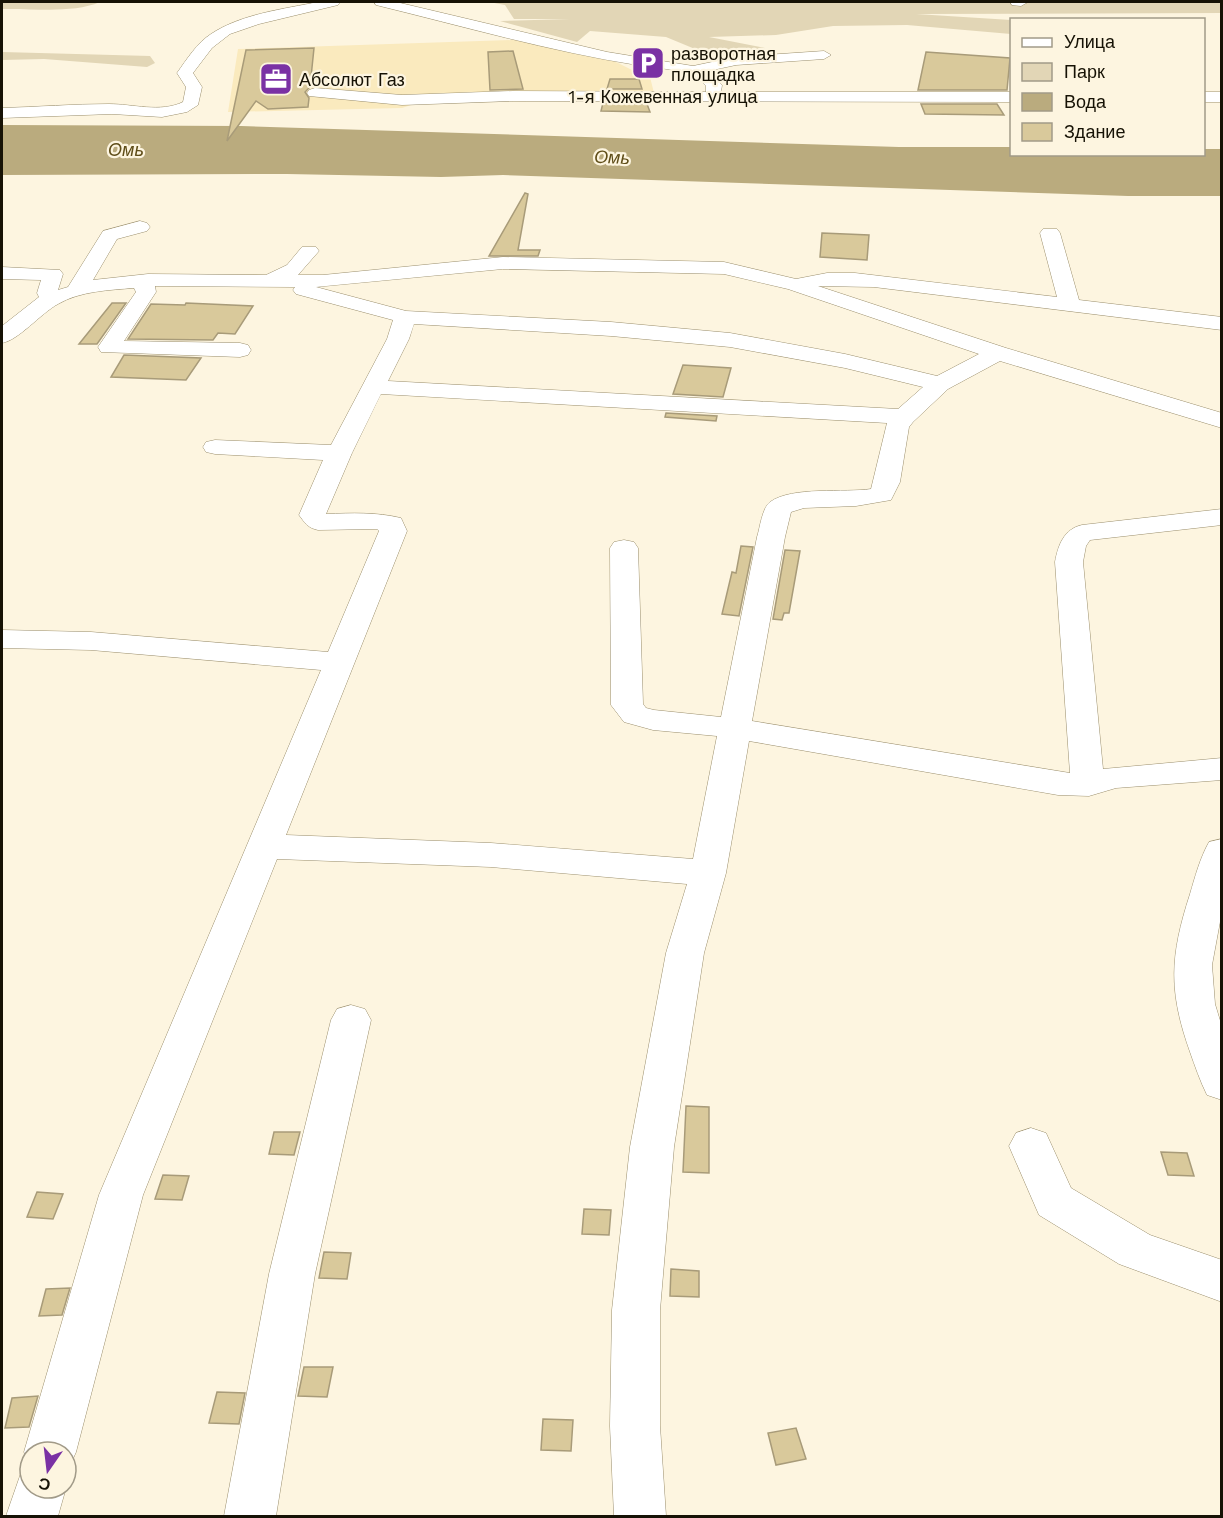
<svg xmlns="http://www.w3.org/2000/svg" width="1223" height="1518" font-family="'Work Sans',sans-serif">
<style>
.built{fill:#faeabe}
.green{fill:#e2d6b6}
.water{fill:#baab7e}
.building{fill:#d9c99b;stroke:#a89b79;stroke-width:1.5}
.lines{fill:none;stroke-linecap:round;stroke-linejoin:round}
.minor-casing{stroke:#9b8f6d;stroke-width:1}
.minor{fill:#fff;fill-rule:evenodd}
.labels{text-anchor:middle;dominant-baseline:central;stroke-width:4.5;stroke-linejoin:round;paint-order:stroke}
.far-poi-label{font-size:18px;fill:#161205;stroke:#fdf5e0;text-anchor:start}
.far-street-label{font-size:18px;fill:#161205;stroke:#fdf5e0}
.far-water-label{font-size:18px;font-style:italic;fill:#5f4d18;stroke:#fdf5e0}
</style>
<rect width="100%" height="100%" fill="#fdf5e0"/>
<polygon class="built" points="523,37 610,59 636,72 649,73 654,93 438,96 402,108 228,112 238,49 512,40"/>
<g class="green">
<path d="M2 2H100C72 14 32 8 2 9Z"/>
<polygon points="489,2 1221,2 1222,13 916,14 1011,20 1011,34 907,25 833,26 776,35 709,37 765,48 728,57 695,49 666,37 590,31 577,42 500,21 570,19 514,19 505,5"/>
<polygon points="2,52 150,56 155,63 147,67 44,59 2,60"/>
</g>
<polygon class="water" points="2,125 241,126 899,147 1011,147 1012,154 1204,154 1204,149 1221,149 1221,196 1128,196 503,175 441,177 287,174 2,175"/>
<g class="building">
<polygon points="314,48 310,87 305,92 309,98 308,107 268,109 256,101 227,141 246,50"/>
<polygon points="513,51 523,89 490,90 488,52"/>
<polygon points="926,52 1010,58 1007,90 918,90"/>
<polygon points="610,79 639,79 642,89 607,89"/>
<polygon points="603,103 647,104 650,112 601,111"/>
<polygon points="921,104 997,104 1004,115 925,114"/>
<polygon points="525,193 528,194 518,250 540,250 538,256 489,256"/>
<polygon points="822,233 869,235 867,260 820,257"/>
<polygon points="112,303 126,303 97,344 79,344"/>
<polygon points="186,303 253,306 235,334 218,333 213,340 128,339 151,304 185,305"/>
<polygon points="124,355 201,358 186,380 111,377"/>
<polygon points="683,365 731,368 723,397 673,394"/>
<polygon points="666,413 717,416 716,421 665,417"/>
<polygon points="741,546 753,547 739,616 722,614 732,572 736,573"/>
<polygon points="785,550 800,551 789,613 784,613 782,620 773,619"/>
<polygon points="686,1106 709,1107 709,1173 683,1172"/>
<polygon points="274,1132 300,1132 294,1155 269,1154"/>
<polygon points="1161,1152 1187,1153 1194,1176 1168,1175"/>
<polygon points="163,1175 189,1176 182,1200 155,1199"/>
<polygon points="37,1192 63,1194 53,1219 27,1217"/>
<polygon points="584,1209 611,1210 609,1235 582,1234"/>
<polygon points="324,1252 351,1253 347,1279 319,1278"/>
<polygon points="671,1269 699,1271 699,1297 670,1296"/>
<polygon points="70,1288 62,1315 39,1316 46,1289"/>
<polygon points="304,1367 333,1367 327,1397 298,1396"/>
<polygon points="217,1392 245,1393 239,1424 209,1423"/>
<polygon points="38,1396 29,1427 5,1428 12,1398"/>
<polygon points="543,1419 573,1420 571,1451 541,1450"/>
<polygon points="796,1428 806,1459 776,1465 768,1433"/>
</g>
<g class="lines">
<defs>
<g id="minor">
<path d="M318 2H340L338 5 259 24 230 34 212 48 193 73 202 87 198 105 187 112 162 117 112 114 2 118V108C38 107 73 104 109 104 133 104 160 113 183 102L186 87 177 73C187 59 197 43 211 34 241 14 284 9 318 2Z"/>
<path d="M374 2H396L607 52 693 66 736 57 824 51 831 55 824 59 736 65 708 71 722 85 721 92H1012V102L513 101 402 105 309 96 307 93 309 90 315 88 402 95 513 91 706 92V86C691 68 659 69 637 65 549 51 462 26 376 5Z"/>
<polygon points="1010,2 1028,2 1021,6 1012,5"/>
<rect x="1204" y="92" width="18" height="10"/>
<path d="M140 221 147 223 150 227 147 231 117 239 93 280 148 274 266 275 287 265 302 247H316L319 251 298 275H323L503 257 724 262 796 279 827 273H855L1057 297 1040 233 1043 229H1057L1060 233 1079 300 1222 317V330L874 287 818 286 1006 348 1222 413V428L1000 361 948 389 913 422 909 427 900 482 891 500 856 506 804 508 791 512 785 537 752 721 1070 773 1055 562C1058 545 1064 529 1082 525L1222 509V525L1090 540 1086 546 1083 562 1103 769 1222 758V780L1116 788 1089 796 1058 795 749 741 726 873 704 953 674 1147 660 1310V1426L666 1516H614L610 1426 612 1310 630 1147 666 953 687 884 491 867 277 859 143 1195 76 1452 68 1470 66 1471V1452H30V1465L24 1452 99 1195 321 670 91 650 2 648V630L91 632 328 652 379 531 377 529 318 530C308 528 305 523 299 515L323 460 215 454 206 452 203 447 206 442 215 440 331 445 387 339 393 320 296 294 293 290 295 287 155 286 156 292 124 341 240 343 248 345 251 350 248 355 240 357 101 352 98 347 136 292 134 288C110 290 80 291 58 304 40 314 19 340 2 343V326L39 297 37 293 41 280 2 279V267L60 270 63 274 58 290 68 287 103 231ZM503 269 724 274 788 289 979 354 937 376 845 354 730 333 611 322 406 311 316 287ZM414 324 611 336 730 347 845 368 923 387 898 409 388 381 409 339ZM381 394 887 423 871 489C845 493 792 486 770 502 762 508 760 528 757 537L721 717 654 710 646 708 643 704 638 548 634 542 624 540 614 542 610 548 611 705 624 722 653 730 717 736 693 859 491 843 286 835 407 531 401 518C376 512 352 513 326 514L352 453Z"/>
<path d="M1222 839V911L1212 965 1215 1004 1222 1027V1100L1207 1095C1200 1081 1195 1066 1190 1052 1168 990 1170 956 1190 894 1195 877 1200 858 1209 842Z"/>
<polygon points="351,1005 365,1009 371,1020 315,1274 276,1516 224,1516 269,1274 331,1020 337,1009"/>
<polygon points="1031,1128 1046,1133 1071,1188 1150,1235 1222,1260 1222,1302 1119,1264 1039,1215 1009,1146 1016,1133"/>
<polygon points="30,1466 30,1488 66,1488 58,1516 6,1516 22,1470"/>
</g>
</defs>
<use href="#minor" class="minor-casing"/>
<use href="#minor" class="minor"/>
</g>
<defs>
<symbol id="parking-square" viewBox="-11 -11 22 22"><rect x="-9" y="-9" width="18" height="18" rx="4" fill="#7a31a4" stroke="#fdf5e0"/><path d="M-3.5-5.5H1a3.5 3.5 0 0 1 0 7H-1V5.5H-3.5ZM-1-3.4V-.6H.8a1.4 1.4 0 0 0 0-2.8Z" fill="#fff"/></symbol>
<symbol id="office-square" viewBox="-11 -11 22 22"><rect x="-9" y="-9" width="18" height="18" rx="4" fill="#7a31a4" stroke="#fdf5e0"/><path d="M-6-3h4V-5.5h4V-3h4V5H-6ZM-1-4.5V-3h2v-1.5ZM-6 0V1H6V0Z" fill="#fff"/></symbol>
</defs>
<g fill-rule="evenodd">
<use href="#parking-square" x="629" y="44" width="38" height="38"/>
<use href="#office-square" x="257" y="60" width="38" height="38"/>
</g>
<g class="labels">
<g class="far-poi-label">
<text x="671" y="53">разворотная<tspan x="671" dy="21">площадка</tspan></text>
<text x="299" y="79">Абсолют Газ</text>
</g>
<g class="far-street-label">
<text x="663" y="96">1-я Кожевенная улица</text>
</g>
<g class="far-water-label">
<text x="126" y="149">Омь</text>
<text transform="translate(612 157) rotate(2)">Омь</text>
</g>
</g>
<rect width="1223" height="1518" fill="none" stroke="#161205" stroke-width="6"/>
<rect x="1010" y="18" width="195" height="138" fill="#fdf5e0" stroke="#a19a88" stroke-width="1.5"/>
<rect x="1022" y="38" width="30" height="9" fill="#ffffff" stroke="#a19a88" stroke-width="1.5"/>
<text x="1064" y="48" font-size="18" fill="#161205">Улица</text>
<rect x="1022" y="63" width="30" height="18" fill="#e2d6b6" stroke="#a19a88" stroke-width="1.5"/>
<text x="1064" y="78" font-size="18" fill="#161205">Парк</text>
<rect x="1022" y="93" width="30" height="18" fill="#baab7e" stroke="#a19a88" stroke-width="1.5"/>
<text x="1064" y="108" font-size="18" fill="#161205">Вода</text>
<rect x="1022" y="123" width="30" height="18" fill="#d9c99b" stroke="#a19a88" stroke-width="1.5"/>
<text x="1064" y="138" font-size="18" fill="#161205">Здание</text>
<g transform="translate(48 1470) rotate(194)"><circle r="28" fill="#fdf5e0" stroke="#a19a88" stroke-width="1.5"/>
<path d="M0-4.5L10 22L0 15L-10 22Z" fill="#7a31a4"/>
<text y="-9" font-size="16" font-weight="bold" text-anchor="middle" fill="#161205">С</text>
</g>
</svg>
